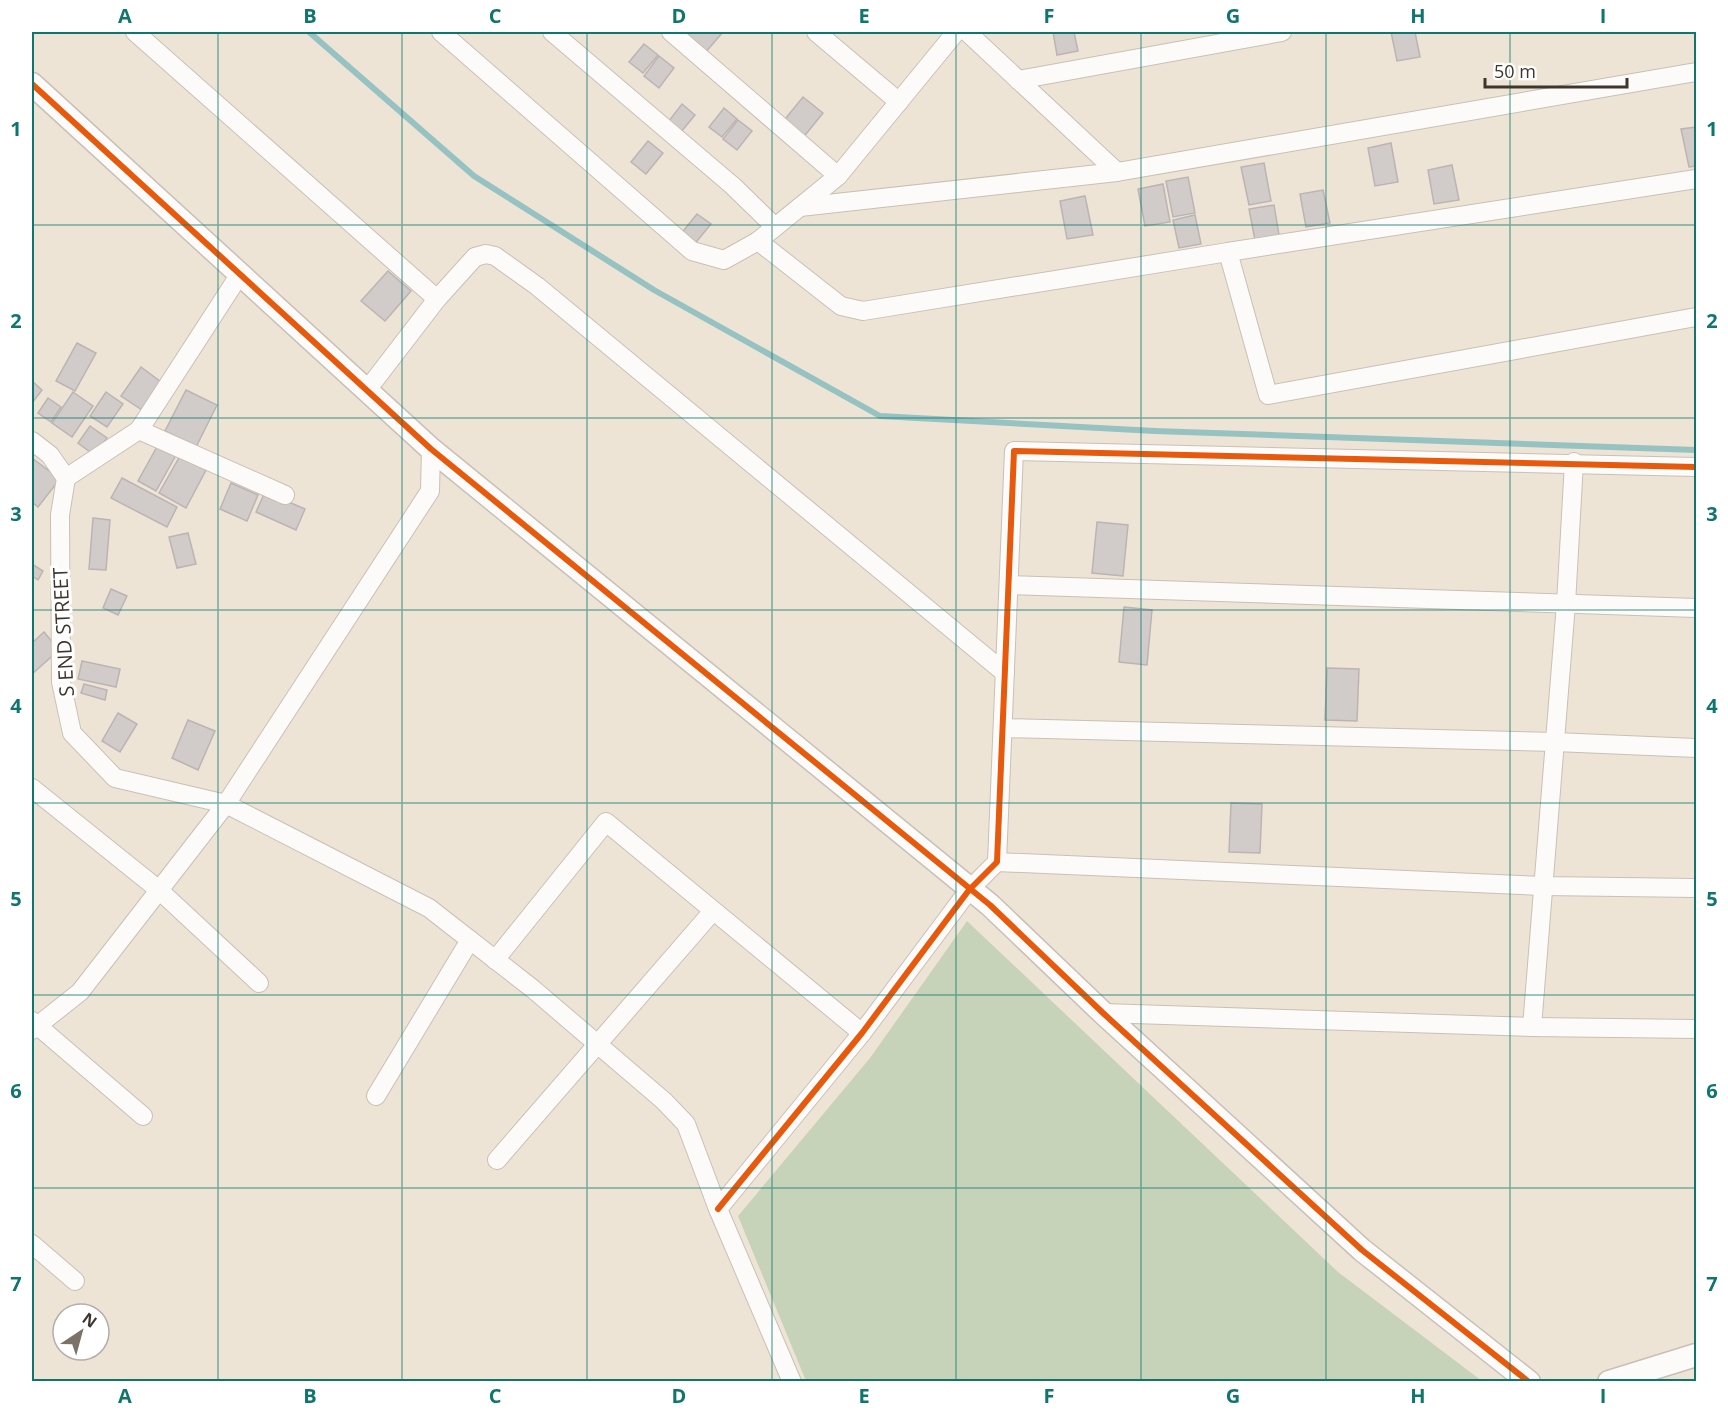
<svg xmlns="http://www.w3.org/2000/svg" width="1728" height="1413" font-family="'Open Sans',sans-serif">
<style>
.green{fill:#c6d3b9}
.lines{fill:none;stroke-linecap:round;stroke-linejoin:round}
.stream{stroke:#96c2c2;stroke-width:6}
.building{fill:#d1cbc9;stroke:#bbb4b3;stroke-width:1.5}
.minor-casing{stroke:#c8c0b5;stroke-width:20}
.tertiary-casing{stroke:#c8c0b5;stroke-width:25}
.minor{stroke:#fcfbf9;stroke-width:18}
.tertiary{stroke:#fcfbf9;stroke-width:22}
.cycleway-casing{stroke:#fff;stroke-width:10}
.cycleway{stroke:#e8590c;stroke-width:6}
.grid{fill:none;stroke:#0f766e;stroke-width:1.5;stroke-opacity:0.55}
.labels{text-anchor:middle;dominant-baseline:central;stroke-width:6;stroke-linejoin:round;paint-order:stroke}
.street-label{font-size:20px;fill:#3e362c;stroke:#fff}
.neatline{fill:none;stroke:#0f766e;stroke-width:2}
.grid-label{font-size:20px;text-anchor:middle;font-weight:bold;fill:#0f766e}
</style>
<rect width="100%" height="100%" fill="#eee4d6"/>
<polygon class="green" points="967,921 1338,1272 1482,1381 806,1381 738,1216 870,1058"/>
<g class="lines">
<polyline class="stream" points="309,32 474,176 654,290 880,416 1155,431 1696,450"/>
</g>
<g class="building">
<polygon points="688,32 723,32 705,53 684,36"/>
<polygon points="1053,32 1074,32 1078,51 1057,55"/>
<polygon points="1391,32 1415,32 1420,57 1397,61"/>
<polygon points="644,44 658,55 643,73 629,62"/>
<polygon points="659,56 674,68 659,88 644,76"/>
<polygon points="803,97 823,113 802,139 782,123"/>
<polygon points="682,104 695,115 681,132 668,122"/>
<polygon points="724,108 737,119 722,137 709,127"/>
<polygon points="738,120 752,131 737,150 723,139"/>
<polygon points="1696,127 1696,166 1689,167 1681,129"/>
<polygon points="648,141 663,153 646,174 631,162"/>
<polygon points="1391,143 1398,182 1375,186 1368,148"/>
<polygon points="1264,163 1271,201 1249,205 1241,167"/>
<polygon points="1452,165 1459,200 1434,204 1428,170"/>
<polygon points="1188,177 1195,213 1173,217 1166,181"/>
<polygon points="1163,184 1170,222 1145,226 1138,189"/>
<polygon points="1323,190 1330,223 1306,227 1300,194"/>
<polygon points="1085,196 1093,235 1067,239 1060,201"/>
<polygon points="1274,205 1279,235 1255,240 1249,209"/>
<polygon points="697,214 711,224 693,246 680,235"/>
<polygon points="1195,215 1201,244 1179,248 1173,220"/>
<polygon points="388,271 411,291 385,321 361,301"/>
<polygon points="77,343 96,353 75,391 56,381"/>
<polygon points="141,367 161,382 142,410 121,396"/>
<polygon points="32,381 42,390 32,403"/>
<polygon points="186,390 217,405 196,447 165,431"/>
<polygon points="73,392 93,406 72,437 52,423"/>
<polygon points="106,392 123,404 107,427 90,416"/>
<polygon points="48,398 61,407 51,422 38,413"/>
<polygon points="90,426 107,438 94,455 78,443"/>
<polygon points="158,445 176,455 156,491 138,481"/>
<polygon points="180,456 206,470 186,508 159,493"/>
<polygon points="32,458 60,479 38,507 32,502"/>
<polygon points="122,478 177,507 167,527 111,498"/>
<polygon points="231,483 258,495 247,521 220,509"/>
<polygon points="265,492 305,509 296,530 256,512"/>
<polygon points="93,518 110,520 106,570 89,569"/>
<polygon points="1097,522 1128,525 1123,576 1092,573"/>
<polygon points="188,533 196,564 177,568 169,537"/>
<polygon points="32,564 43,571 38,580 32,576"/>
<polygon points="111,589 127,596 118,615 103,608"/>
<polygon points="1124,607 1152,610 1147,665 1119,662"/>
<polygon points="44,632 59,650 32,674 32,643"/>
<polygon points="82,661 120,669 116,687 78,679"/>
<polygon points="1327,668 1359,669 1357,721 1325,720"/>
<polygon points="84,684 107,690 105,700 81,693"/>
<polygon points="118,713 137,724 120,752 102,741"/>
<polygon points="188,720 215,731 198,770 172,758"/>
<polygon points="1231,803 1262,804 1260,853 1229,852"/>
</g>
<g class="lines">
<defs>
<g id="minor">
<polyline points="135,32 437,299"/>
<polyline points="441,32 692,251 724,260 758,241 838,176 956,32"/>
<polyline points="552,32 733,186 774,226"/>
<polyline points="671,32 838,176"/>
<polyline points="816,32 899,102"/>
<polyline points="967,32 1117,172"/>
<polyline points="1018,80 1282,32"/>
<polyline points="1696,179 1228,252 1268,395 1696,317"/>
<polyline points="800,207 1117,172 1696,72"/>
<polyline points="758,241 841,306 863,311 1228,252"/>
<polyline points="367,390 437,299 475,257 486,254 495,256 537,286 1005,673"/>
<polyline points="139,430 285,495"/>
<polyline points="32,441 50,455 66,478 60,515 61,682 72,733 115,778 226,804 429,908 533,989 664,1101 686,1124 718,1209 792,1382"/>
<polyline points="66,478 139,430 240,274"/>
<polyline points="1009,585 1696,608"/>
<polyline points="1003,728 1555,742 1696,748"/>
<polyline points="32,788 159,890 259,983"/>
<polyline points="997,862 1543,886 1696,888"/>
<polyline points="495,960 606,822 862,1033"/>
<polyline points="1103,1013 1532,1027 1566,604 1574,462"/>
<polyline points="32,1021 143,1116"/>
<polyline points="1532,1027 1696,1029"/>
<polyline points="32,1030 80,992 226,804 430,491 431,449"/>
<polyline points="376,1096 470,940"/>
<polyline points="497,1160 713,911"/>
<polyline points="718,1209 862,1033 969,890 997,862 1014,451 1696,467"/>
<polyline points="32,1244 75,1281"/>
</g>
<g id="tertiary">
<polyline points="32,84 431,449 990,905 1103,1013 1362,1250 1529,1382"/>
<polyline points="1609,1382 1696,1355"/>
</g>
</defs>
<use href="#minor" class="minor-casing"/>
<use href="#tertiary" class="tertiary-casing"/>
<use href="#minor" class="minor"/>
<use href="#tertiary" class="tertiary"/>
<defs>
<g id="cycleway">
<polyline points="32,84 431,449 990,905 1103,1013 1362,1250 1529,1382"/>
<polyline points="718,1209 862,1033 969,890 997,862 1014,451 1696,467"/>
</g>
</defs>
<use href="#cycleway" class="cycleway-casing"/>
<use href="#cycleway" class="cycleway"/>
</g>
<path class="grid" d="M218 32V1382M402 32V1382M587 32V1382M772 32V1382M956 32V1382M1141 32V1382M1326 32V1382M1510 32V1382M32 225H1696M32 418H1696M32 610H1696M32 803H1696M32 995H1696M32 1188H1696"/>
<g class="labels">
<g class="street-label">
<text transform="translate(63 632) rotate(-93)">S END STREET</text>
</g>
</g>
<rect width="1728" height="1413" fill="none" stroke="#ffffff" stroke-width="66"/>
<g transform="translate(81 1332) rotate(36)"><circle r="28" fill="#ffffff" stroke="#b2afab" stroke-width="1.5"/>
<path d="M0-4.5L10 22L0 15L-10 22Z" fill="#7c7368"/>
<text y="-9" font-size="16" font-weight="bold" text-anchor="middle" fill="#3e362c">N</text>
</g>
<path d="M1485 78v9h142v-9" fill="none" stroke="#3e362c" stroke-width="3"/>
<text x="1494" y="78" font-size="18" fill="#3e362c" stroke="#ffffff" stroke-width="4.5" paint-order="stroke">50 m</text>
<rect x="33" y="33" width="1662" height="1347" class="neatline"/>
<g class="grid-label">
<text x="125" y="23">A</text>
<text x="310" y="23">B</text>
<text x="495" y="23">C</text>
<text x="679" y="23">D</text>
<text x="864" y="23">E</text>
<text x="1049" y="23">F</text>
<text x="1233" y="23">G</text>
<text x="1418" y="23">H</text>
<text x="1603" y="23">I</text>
<text x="16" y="136">1</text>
<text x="1712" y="136">1</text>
<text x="16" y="328">2</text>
<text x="1712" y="328">2</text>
<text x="16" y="521">3</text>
<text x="1712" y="521">3</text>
<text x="16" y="713">4</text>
<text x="1712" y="713">4</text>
<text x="16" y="906">5</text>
<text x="1712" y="906">5</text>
<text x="16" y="1098">6</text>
<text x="1712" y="1098">6</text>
<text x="16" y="1291">7</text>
<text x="1712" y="1291">7</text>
<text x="125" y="1403">A</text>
<text x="310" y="1403">B</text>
<text x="495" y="1403">C</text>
<text x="679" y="1403">D</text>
<text x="864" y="1403">E</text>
<text x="1049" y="1403">F</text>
<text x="1233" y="1403">G</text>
<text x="1418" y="1403">H</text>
<text x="1603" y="1403">I</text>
</g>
</svg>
